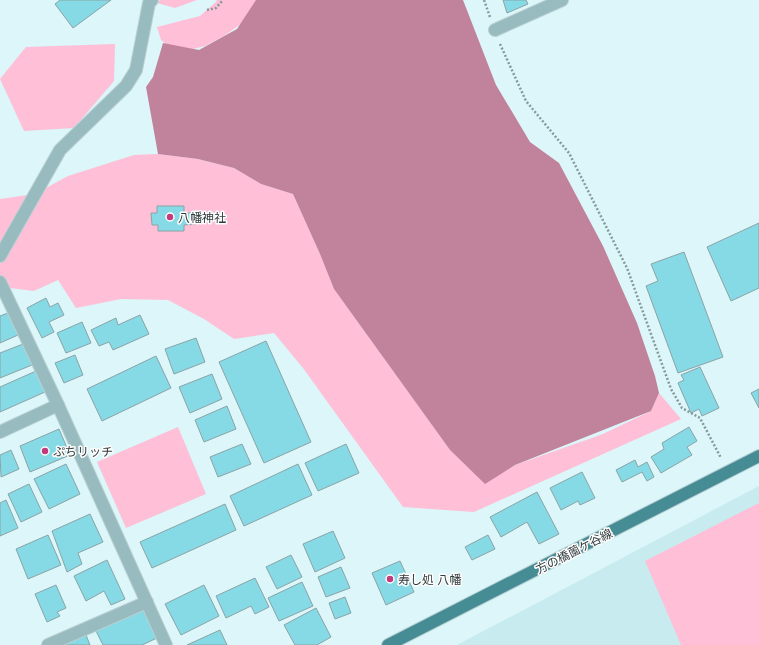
<svg xmlns="http://www.w3.org/2000/svg" width="759" height="645" font-family="Quicksand,'Noto Sans JP',sans-serif">
<style>
.built{fill:#c8ebf0}
.green{fill:#febfd7}
.water{fill:#c1829b}
.building{fill:#85dae5;stroke:#8ba3a6}
.lines{fill:none;stroke-linecap:round;stroke-linejoin:round}
.minor-casing{stroke:#bad1d3;stroke-width:14}
.major-casing{stroke:#bad1d3;stroke-width:14}
.path{stroke:#87999b;stroke-width:2.5;stroke-dasharray:2 2;stroke-linecap:butt}
.minor{stroke:#98bbbf;stroke-width:12}
.major{stroke:#468c95;stroke-width:12}
.poi-dot{fill:#c13b7d;stroke:#fdfdfd;stroke-width:1.5}
.labels{text-anchor:middle;dominant-baseline:central;stroke-width:3;stroke-linejoin:round;paint-order:stroke}
.poi-label{font-size:12px;fill:#313b3c;stroke:#fdfdfd;text-anchor:start}
.street-label{font-size:12px;fill:#313b3c;stroke:#fdfdfd}
</style>
<rect width="100%" height="100%" fill="#dcf6f9"/>
<polygon class="built" points="759,486 759,645 457,645"/>
<g class="green">
<polygon points="160,0 197,0 175,8 157,3"/>
<polygon points="216,0 265,0 256,13 224,36 205,46 193,49 169,46 161,40 157,27 200,16 217,1"/>
<polygon points="115,44 114,81 74,128 24,131 0,79 26,47"/>
<polygon points="158,154 198,159 234,168 261,184 293,194 320,254 334,289 450,450 485,483 515,465 603,434 651,411 659,393 681,419 474,512 403,507 303,368 274,333 234,339 204,319 168,300 121,299 76,308 58,280 34,291 2,287 0,282 0,199 35,194 68,176 134,155"/>
<polygon points="178,427 206,494 126,528 97,462"/>
<polygon points="759,503 759,645 681,645 645,561"/>
</g>
<polygon class="water" points="256,0 463,0 496,85 530,142 559,163 603,246 637,323 655,376 659,393 651,411 515,465 485,484 450,450 334,289 320,254 293,194 261,184 234,168 198,159 158,154 146,87 153,77 163,43 199,50 237,29"/>
<g class="building">
<polygon points="60,0 111,0 73,28 55,4"/>
<polygon points="503,0 526,0 528,4 507,13"/>
<polygon points="157,206 184,206 184,213 196,213 196,224 184,225 184,231 158,231 158,225 152,225 151,213 157,213"/>
<polygon points="759,223 759,288 731,301 707,247"/>
<polygon points="684,252 723,357 678,373 646,286 658,281 651,264"/>
<polygon points="46,298 50,307 58,303 64,315 49,322 54,332 42,338 27,308"/>
<polygon points="8,313 18,335 0,343 0,316"/>
<polygon points="140,315 149,334 113,350 109,342 99,346 91,330 116,318 118,325"/>
<polygon points="82,322 91,343 66,353 57,333"/>
<polygon points="196,338 205,362 174,374 165,349"/>
<polygon points="266,341 311,442 264,463 219,362"/>
<polygon points="23,344 32,365 0,378 0,353"/>
<polygon points="75,355 83,375 64,383 55,363"/>
<polygon points="156,356 171,388 102,421 87,389"/>
<polygon points="700,367 719,408 702,416 699,409 691,413 678,383 684,380 681,375"/>
<polygon points="36,371 45,392 0,412 0,387"/>
<polygon points="212,374 222,399 190,413 179,387"/>
<polygon points="759,389 759,408 751,393"/>
<polygon points="227,406 236,429 204,442 195,420"/>
<polygon points="689,427 697,441 687,447 692,455 661,473 651,457 664,449 662,443"/>
<polygon points="59,429 70,455 30,472 20,446"/>
<polygon points="242,444 251,464 218,477 210,457"/>
<polygon points="346,444 359,473 318,491 305,463"/>
<polygon points="11,450 19,469 1,477 0,455"/>
<polygon points="635,460 638,467 647,462 654,477 647,481 642,472 622,482 616,470"/>
<polygon points="66,464 80,494 49,509 34,479"/>
<polygon points="298,464 312,495 244,526 230,496"/>
<polygon points="582,472 595,498 580,505 578,501 561,510 550,488"/>
<polygon points="29,484 42,512 21,522 8,494"/>
<polygon points="537,492 559,534 539,544 527,522 501,537 490,517"/>
<polygon points="6,500 18,528 0,536 0,503"/>
<polygon points="225,504 236,530 152,568 140,542"/>
<polygon points="90,514 103,542 78,553 82,564 67,572 52,531"/>
<polygon points="333,531 345,558 315,572 303,544"/>
<polygon points="48,535 61,565 28,579 16,549"/>
<polygon points="488,535 495,549 472,560 465,547"/>
<polygon points="291,555 302,577 277,589 266,567"/>
<polygon points="107,560 125,599 111,605 104,591 86,601 74,576"/>
<polygon points="400,561 414,592 386,605 372,573"/>
<polygon points="341,567 350,588 326,597 318,577"/>
<polygon points="255,578 269,607 255,614 251,606 226,618 216,596"/>
<polygon points="302,582 313,606 279,621 268,598"/>
<polygon points="56,585 66,608 57,612 60,616 47,622 35,594"/>
<polygon points="204,585 219,616 181,635 165,604"/>
<polygon points="345,597 351,613 335,619 329,603"/>
<polygon points="316,608 331,637 317,645 295,645 284,625"/>
<polygon points="143,609 157,638 142,645 103,645 96,631"/>
<polygon points="220,630 227,645 187,645"/>
<polygon points="86,635 90,645 63,645"/>
</g>
<g class="lines">
<defs>
<g id="minor">
<polyline points="495,30 562,0"/>
<polyline points="0,256 60,150 126,86 136,70 149,3 152,0"/>
<polyline points="0,282 58,405 166,645"/>
<polyline points="0,432 58,405"/>
<polyline points="48,645 147,602"/>
</g>
<polyline id="major" points="388,645 759,456"/>
</defs>
<use href="#minor" class="minor-casing"/>
<use href="#major" class="major-casing"/>
<g class="path">
<polyline points="484,0 490,17"/>
<polyline points="207,10 216,8 223,0"/>
<polyline points="500,44 526,101 569,153 627,268 671,389 682,408 700,418 721,458"/>
</g>
<use href="#minor" class="minor"/>
<use href="#major" class="major"/>
</g>
<g class="poi-dot">
<circle cx="170" cy="217" r="4"/>
<circle cx="45" cy="451" r="4"/>
<circle cx="390" cy="579" r="4"/>
</g>
<g class="labels">
<g class="poi-label">
<text x="178" y="217">八幡神社</text>
<text x="53" y="451">ぷちリッチ</text>
<text x="398" y="579">寿し処 八幡</text>
</g>
<g class="street-label">
<text transform="translate(574 551) rotate(-27)">方の橋薗ケ谷線</text>
</g>
</g>
</svg>
